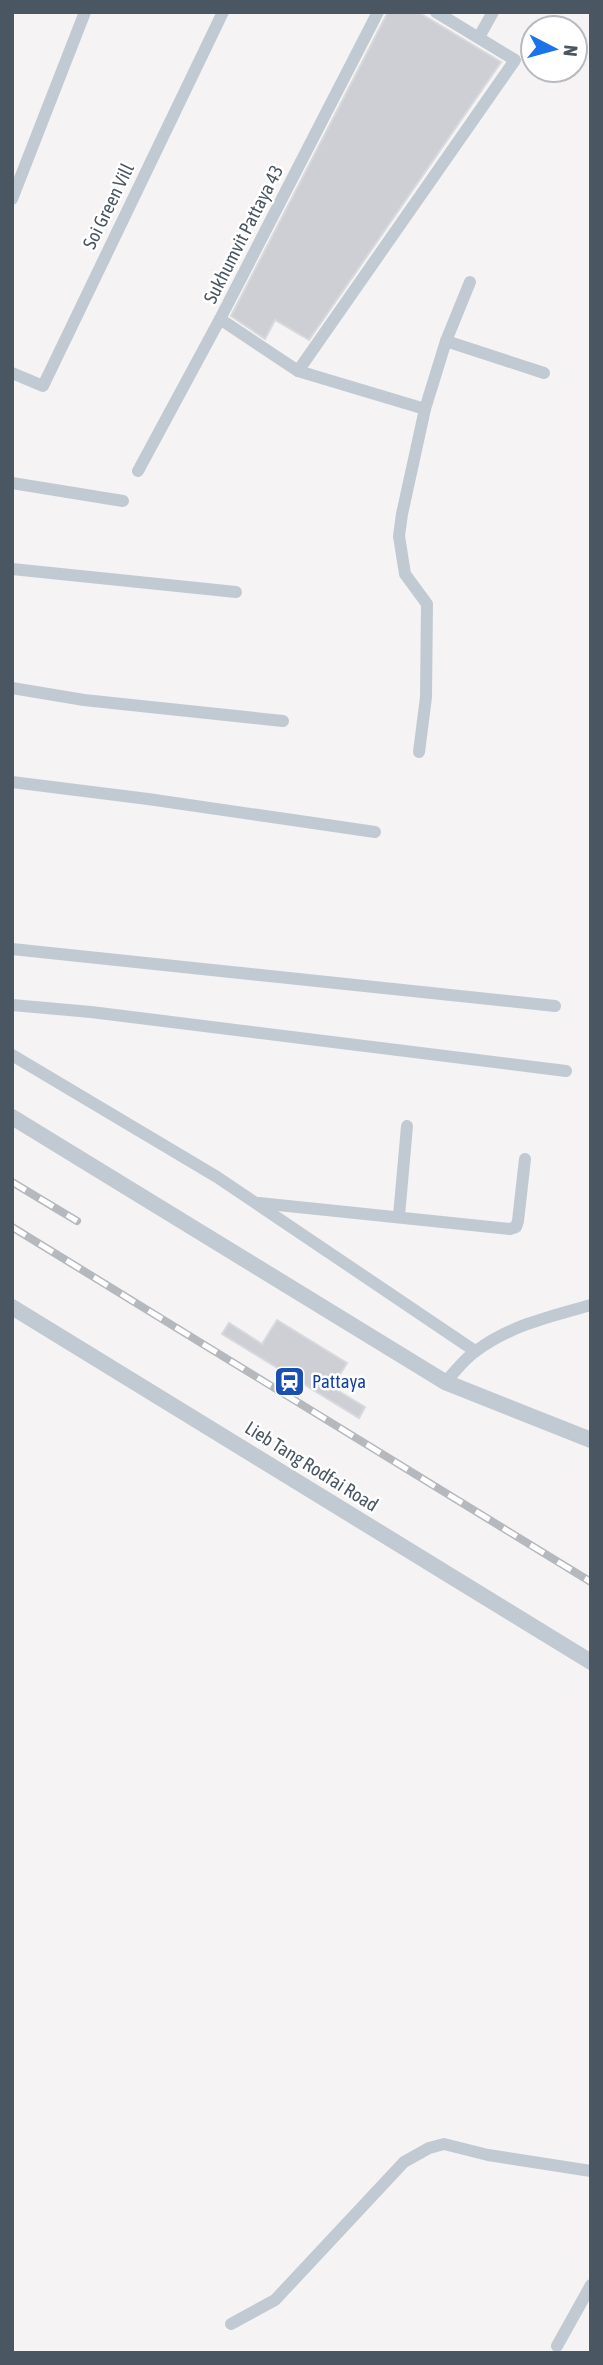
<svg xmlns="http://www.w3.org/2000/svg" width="603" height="2365" font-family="'Asap Condensed',sans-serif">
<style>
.building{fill:#cdcfd5;stroke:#d7d9de;stroke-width:2}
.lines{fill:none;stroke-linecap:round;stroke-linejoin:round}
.minor{stroke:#c1cad2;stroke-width:12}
.tertiary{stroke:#c1cad2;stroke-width:16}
.rail-casing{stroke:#b5b8bd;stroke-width:8}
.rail{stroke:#fff;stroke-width:5;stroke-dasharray:16;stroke-linecap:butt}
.labels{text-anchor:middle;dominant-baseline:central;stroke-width:5;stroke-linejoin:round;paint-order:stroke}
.street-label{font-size:19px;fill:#4a5661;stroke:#fff}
.transit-label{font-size:19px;fill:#164399;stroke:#fff;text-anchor:start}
</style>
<rect width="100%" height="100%" fill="#f5f3f3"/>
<g class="building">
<polygon points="388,12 418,12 501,62 309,340 275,320 265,339 231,316"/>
<polygon points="277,1320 347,1363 332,1387 365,1407 359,1418 222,1334 229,1323 262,1344"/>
</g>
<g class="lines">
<g class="minor">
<polyline points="479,37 493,12"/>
<polyline points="12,199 85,12"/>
<polyline points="220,319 298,371 425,409"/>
<polyline points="446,341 544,373"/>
<polyline points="298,371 515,60 436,12"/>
<polyline points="12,373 43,386 223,12"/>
<polyline points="138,471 220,319 378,12"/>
<polyline points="12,483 123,501"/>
<polyline points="12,569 236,592"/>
<polyline points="12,688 84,700 283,721"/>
<polyline points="419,752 426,697 427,604 405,574 399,536 402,514 425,409 446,341 470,282"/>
<polyline points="12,782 148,799 375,832"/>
<polyline points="12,949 555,1006"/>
<polyline points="12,1005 91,1012 566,1071"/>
<polyline points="12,1055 217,1177 475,1351"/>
<polyline points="259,1203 510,1229 516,1227 518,1221 525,1159"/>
<polyline points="399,1216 407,1126"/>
<path d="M445 1382C455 1372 464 1359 476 1351 509 1326 551 1316 591 1305"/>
<polyline points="231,2324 275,2300 404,2162 429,2148 444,2144 488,2155 591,2171"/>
<polyline points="557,2346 591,2285"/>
</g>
<g class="tertiary">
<polyline points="12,1117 445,1382 591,1440"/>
<polyline points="12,1307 591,1662"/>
</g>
<defs>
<g id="rail">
<polyline points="12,1182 77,1221"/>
<polyline points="12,1227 591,1582"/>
</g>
</defs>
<use href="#rail" class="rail-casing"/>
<use href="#rail" class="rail"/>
</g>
<defs>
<symbol id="station-square" viewBox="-11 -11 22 22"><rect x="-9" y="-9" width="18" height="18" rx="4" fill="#1a4fb4" stroke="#fff"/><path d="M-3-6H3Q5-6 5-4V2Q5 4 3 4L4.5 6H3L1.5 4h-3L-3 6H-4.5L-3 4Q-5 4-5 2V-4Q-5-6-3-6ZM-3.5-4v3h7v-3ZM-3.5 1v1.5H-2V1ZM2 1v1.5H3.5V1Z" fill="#fff"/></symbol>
</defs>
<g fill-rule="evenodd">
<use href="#station-square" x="272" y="1364" width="35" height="35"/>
</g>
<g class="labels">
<g class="street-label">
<text transform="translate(108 206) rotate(-64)">Soi Green Vill</text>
<text transform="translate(243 234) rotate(-63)">Sukhumvit Pattaya 43</text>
<text transform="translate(312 1466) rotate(32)">Lieb Tang Rodfai Road</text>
</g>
<g class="transit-label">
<text x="312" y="1381">Pattaya</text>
</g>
</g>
<rect width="603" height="2365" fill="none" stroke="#4a5661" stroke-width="28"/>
<g transform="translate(554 49) rotate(96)"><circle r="33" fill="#ffffff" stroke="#b7bbc0" stroke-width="2"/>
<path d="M0-5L12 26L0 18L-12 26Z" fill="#1a73e8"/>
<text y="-10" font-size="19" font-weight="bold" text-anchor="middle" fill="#4a5661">N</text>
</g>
</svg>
